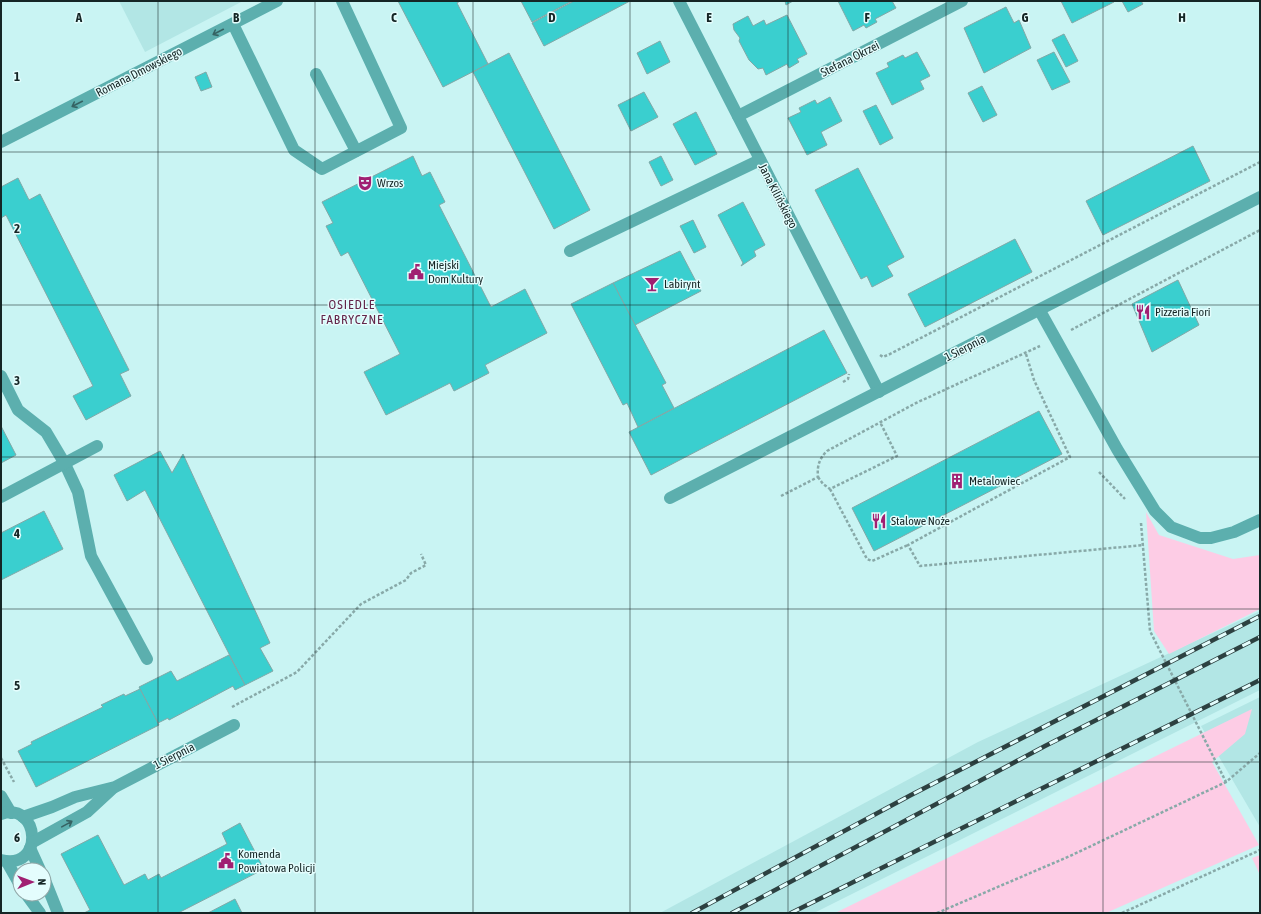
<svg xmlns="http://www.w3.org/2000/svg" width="1261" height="914" font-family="'Asap Condensed',sans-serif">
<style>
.built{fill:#b2e6e5}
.green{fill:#fdcce5}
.building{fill:#3acfcf;stroke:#80a8a7}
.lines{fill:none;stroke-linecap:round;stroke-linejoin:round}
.path{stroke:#88a9a8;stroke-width:2.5;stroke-dasharray:3 2;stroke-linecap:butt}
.minor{stroke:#5cafae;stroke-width:12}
.rail-casing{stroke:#2d4141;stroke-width:4.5}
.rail{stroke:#e4fdfd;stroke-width:3;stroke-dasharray:9;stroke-linecap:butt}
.oneway{stroke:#356363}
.grid{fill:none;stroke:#152525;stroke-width:1;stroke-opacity:0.55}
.labels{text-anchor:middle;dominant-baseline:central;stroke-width:3;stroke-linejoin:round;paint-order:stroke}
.street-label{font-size:12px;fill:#152525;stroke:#e4fdfd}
.poi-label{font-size:12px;fill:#152525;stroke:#e4fdfd;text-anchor:start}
.neighbourhood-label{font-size:13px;letter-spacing:1px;fill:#632549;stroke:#e4fdfd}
.grid-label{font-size:13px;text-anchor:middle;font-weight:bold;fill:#152525;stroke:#e4fdfd;stroke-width:3;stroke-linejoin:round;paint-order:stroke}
</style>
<rect width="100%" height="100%" fill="#c9f4f3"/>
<g class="built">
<polygon points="119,1 243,1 145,52"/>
<polygon points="1260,611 1260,690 814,913 660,913 978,742"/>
<polygon points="1260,697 1260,827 1201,726"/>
</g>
<g class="green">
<polygon points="1146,512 1159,535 1233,559 1260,555 1260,609 1169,654 1154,631"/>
<polygon points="1252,709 1245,734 1212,762 1259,845 1106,913 835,913"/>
<polygon points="1260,855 1260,875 1252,858"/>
</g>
<g class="building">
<polygon points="398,1 460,1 457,3 488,64 443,87"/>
<polygon points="521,1 572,1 532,22"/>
<polygon points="574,1 630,1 544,46 532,23"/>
<polygon points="785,1 793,1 786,5"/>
<polygon points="838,1 892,1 896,8 875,19 877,22 866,28 864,25 853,31"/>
<polygon points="1061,1 1113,1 1114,2 1072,23"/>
<polygon points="1122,1 1141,1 1143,4 1128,12"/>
<polygon points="1006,7 1014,23 1019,20 1031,48 984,73 964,28"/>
<polygon points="787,15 807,54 797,59 799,62 789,68 787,64 766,75 763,68 758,69 749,60 739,41 740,38 734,30 733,24 748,16 753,26 764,20 766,25"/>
<polygon points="1064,34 1078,61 1066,67 1052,40"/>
<polygon points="660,41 670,62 647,74 637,53"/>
<polygon points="917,52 930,76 920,81 924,89 892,105 876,73 889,67 887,63 903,55 905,58"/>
<polygon points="1054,52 1070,82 1052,90 1037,60"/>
<polygon points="509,53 590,210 554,229 473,72"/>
<polygon points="206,72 212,87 201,91 195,77"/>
<polygon points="982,86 997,115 983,122 968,93"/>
<polygon points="644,92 658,117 631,131 618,105"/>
<polygon points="830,97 842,121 821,132 827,145 807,155 788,118 801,112 799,108 815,100 817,104"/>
<polygon points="876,105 893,138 880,145 863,111"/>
<polygon points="696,112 717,154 695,165 673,124"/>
<polygon points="1193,146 1210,181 1103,235 1086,201"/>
<polygon points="413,156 422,176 430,172 445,202 439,205 491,307 525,289 547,333 485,365 489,373 454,391 450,383 386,415 364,372 400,354 348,252 341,256 326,226 333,223 322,202"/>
<polygon points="661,156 673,180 661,186 649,162"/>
<polygon points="858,168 904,257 887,266 893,276 872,287 867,276 861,279 815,190"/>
<polygon points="18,178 29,200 40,194 129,370 120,374 131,396 86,420 73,396 93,386 6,215 1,218 1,187"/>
<polygon points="743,202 765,245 754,251 756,256 741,266 743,263 718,215"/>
<polygon points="693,220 706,247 694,253 680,226"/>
<polygon points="1015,239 1032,272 925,327 908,294"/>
<polygon points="680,251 701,291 635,325 613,283"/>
<polygon points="1178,280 1199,325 1152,352 1132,304"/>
<polygon points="613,283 666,383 662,385 674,408 638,427 627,403 623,405 571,304"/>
<polygon points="824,330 847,373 651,475 629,432"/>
<polygon points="1039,411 1062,454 874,551 852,508"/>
<polygon points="1,426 16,455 1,463"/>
<polygon points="160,451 172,473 183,454 270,643 260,648 273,671 245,685 145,490 127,501 114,475"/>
<polygon points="44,511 63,549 1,580 1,533"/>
<polygon points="229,655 245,685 235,690 233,686 169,720 168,718 158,723 139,687 171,671 177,681"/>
<polygon points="140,689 159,725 36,787 18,751 32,744 31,742 103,707 101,705 124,694 125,696"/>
<polygon points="240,823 264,869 178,913 84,913 90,910 61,854 98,835 124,885 145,874 148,880 159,874 161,878 227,844 222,833"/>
<polygon points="235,899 242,913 208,913"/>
</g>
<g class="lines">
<g class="path">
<polyline points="1071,330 1260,230"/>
<polyline points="1026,354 1034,380 1070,457 908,545 920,566 1144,545"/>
<polyline points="880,355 883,357 890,354 1260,162"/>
<polyline points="843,382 848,379 849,374"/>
<polyline points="1099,472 1125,499"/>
<polyline points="818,477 823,484 830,489 897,456 880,422"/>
<polyline points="830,489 867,559 872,561 908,545"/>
<path d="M781 496 818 477C817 466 819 459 827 451L916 403 1040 346"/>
<polyline points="1141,523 1150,631 1226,782"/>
<polyline points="232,707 297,672 361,604 406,580 411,573 426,565 421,554"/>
<polyline points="1,758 14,782"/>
<polyline points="937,913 1070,856 1226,782 1260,753"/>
<polyline points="1122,913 1260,850"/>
</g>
<g class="minor">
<polyline points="679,1 879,392"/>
<polyline points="233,24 294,150 322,169 401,128 342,1"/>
<polyline points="316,74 356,151"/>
<polyline points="738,116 962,1"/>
<polyline points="1,142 277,1"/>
<polyline points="570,251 760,160"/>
<polyline points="1040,311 1117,449 1155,511 1171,527 1200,538 1211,538 1234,532 1260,520"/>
<polyline points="1,376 18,410 46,432 65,464 78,492 91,556 147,659"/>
<polyline points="1,497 97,446"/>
<polyline points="670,498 1260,197"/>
<polyline points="1,796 11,813"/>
<path d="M1 814C40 801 45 871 1 860"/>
<polyline points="23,817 52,807 75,797 115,787 234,725"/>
<polyline points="33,842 87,812 113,788"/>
<polyline points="30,848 40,870"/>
<polyline points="7,862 20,885"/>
<polyline points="44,878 58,913"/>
<polyline points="26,894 40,913"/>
</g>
<defs>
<g id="rail">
<polyline points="692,913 911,795 1260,616"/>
<polyline points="732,913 1045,746 1260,637"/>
<polyline points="791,913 1260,680"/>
</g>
</defs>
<use href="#rail" class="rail-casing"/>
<use href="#rail" class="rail"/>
</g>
<defs><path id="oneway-shaft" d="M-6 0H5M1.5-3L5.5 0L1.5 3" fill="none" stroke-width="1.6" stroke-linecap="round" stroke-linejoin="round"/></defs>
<g class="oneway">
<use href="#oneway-shaft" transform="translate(218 32) rotate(153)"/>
<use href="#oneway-shaft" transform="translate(77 104) rotate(153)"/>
<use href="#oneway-shaft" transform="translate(67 824) rotate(-29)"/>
</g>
<path class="grid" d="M158 1V913M315 1V913M473 1V913M630 1V913M788 1V913M946 1V913M1103 1V913M1 152H1260M1 305H1260M1 457H1260M1 609H1260M1 762H1260"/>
<defs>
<symbol id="theatre-bare" viewBox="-9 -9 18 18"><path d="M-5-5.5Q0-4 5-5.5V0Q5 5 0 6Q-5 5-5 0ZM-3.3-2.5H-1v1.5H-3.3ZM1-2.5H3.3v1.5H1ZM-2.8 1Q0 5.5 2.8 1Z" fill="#a02072" stroke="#e4fdfd" stroke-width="2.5" paint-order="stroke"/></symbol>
<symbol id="civic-bare" viewBox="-9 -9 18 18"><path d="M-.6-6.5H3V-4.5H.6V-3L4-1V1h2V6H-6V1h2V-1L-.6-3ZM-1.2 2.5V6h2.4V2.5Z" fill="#a02072" stroke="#e4fdfd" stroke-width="2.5" paint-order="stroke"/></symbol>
<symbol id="bar-bare" viewBox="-9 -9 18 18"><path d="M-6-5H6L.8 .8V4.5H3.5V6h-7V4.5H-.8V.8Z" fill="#a02072" stroke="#e4fdfd" stroke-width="2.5" paint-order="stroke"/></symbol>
<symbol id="restaurant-bare" viewBox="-9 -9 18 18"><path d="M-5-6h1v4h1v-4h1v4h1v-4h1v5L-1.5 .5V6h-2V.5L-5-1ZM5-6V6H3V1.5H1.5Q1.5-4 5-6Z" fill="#a02072" stroke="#e4fdfd" stroke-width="2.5" paint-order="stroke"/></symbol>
<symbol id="building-bare" viewBox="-9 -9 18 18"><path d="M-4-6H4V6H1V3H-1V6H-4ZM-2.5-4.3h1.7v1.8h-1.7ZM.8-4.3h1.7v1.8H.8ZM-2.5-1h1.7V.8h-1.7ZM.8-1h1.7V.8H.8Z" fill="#a02072" stroke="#e4fdfd" stroke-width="2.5" paint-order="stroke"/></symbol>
</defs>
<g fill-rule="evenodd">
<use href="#theatre-bare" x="354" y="172" width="22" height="22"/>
<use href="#civic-bare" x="405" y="261" width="22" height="22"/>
<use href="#bar-bare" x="641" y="273" width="22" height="22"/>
<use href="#restaurant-bare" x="1132" y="301" width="22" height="22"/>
<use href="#building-bare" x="946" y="470" width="22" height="22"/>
<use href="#restaurant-bare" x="868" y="510" width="22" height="22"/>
<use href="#civic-bare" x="215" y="850" width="22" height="22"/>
</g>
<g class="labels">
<g class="street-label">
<text transform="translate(850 59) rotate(-27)">Stefana Okrzei</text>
<text transform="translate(139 72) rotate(-27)">Romana Dmowskiego</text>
<text transform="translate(778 196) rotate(63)">Jana Kilińskiego</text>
<text transform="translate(965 348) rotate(-27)">1 Sierpnia</text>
<text transform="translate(174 756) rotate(-27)">1 Sierpnia</text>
</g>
<g class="poi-label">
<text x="377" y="183">Wrzos</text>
<text x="428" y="265">Miejski<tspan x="428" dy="14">Dom Kultury</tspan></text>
<text x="664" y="284">Labirynt</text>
<text x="1155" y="312">Pizzeria Fiori</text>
<text x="969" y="481">Metalowiec</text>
<text x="891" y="521">Stalowe Noże</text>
<text x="238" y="854">Komenda<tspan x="238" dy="14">Powiatowa Policji</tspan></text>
</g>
<g class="neighbourhood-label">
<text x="352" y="304">OSIEDLE<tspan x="352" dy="15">FABRYCZNE</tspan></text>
</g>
</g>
<g class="grid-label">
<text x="79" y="22">A</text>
<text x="236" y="22">B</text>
<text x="394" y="22">C</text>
<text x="552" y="22">D</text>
<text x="709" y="22">E</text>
<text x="867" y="22">F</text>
<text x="1025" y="22">G</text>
<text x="1182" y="22">H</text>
<text x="17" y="81">1</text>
<text x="17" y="233">2</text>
<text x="17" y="385">3</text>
<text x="17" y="538">4</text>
<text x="17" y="690">5</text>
<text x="17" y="842">6</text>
</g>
<rect width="1261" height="914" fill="none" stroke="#152525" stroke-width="4"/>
<g transform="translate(32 882) rotate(89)"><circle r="19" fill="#e4fdfd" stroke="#91a7a7"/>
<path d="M0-3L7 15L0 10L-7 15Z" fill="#a02072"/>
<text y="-6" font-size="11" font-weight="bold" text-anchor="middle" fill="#152525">N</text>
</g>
</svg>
